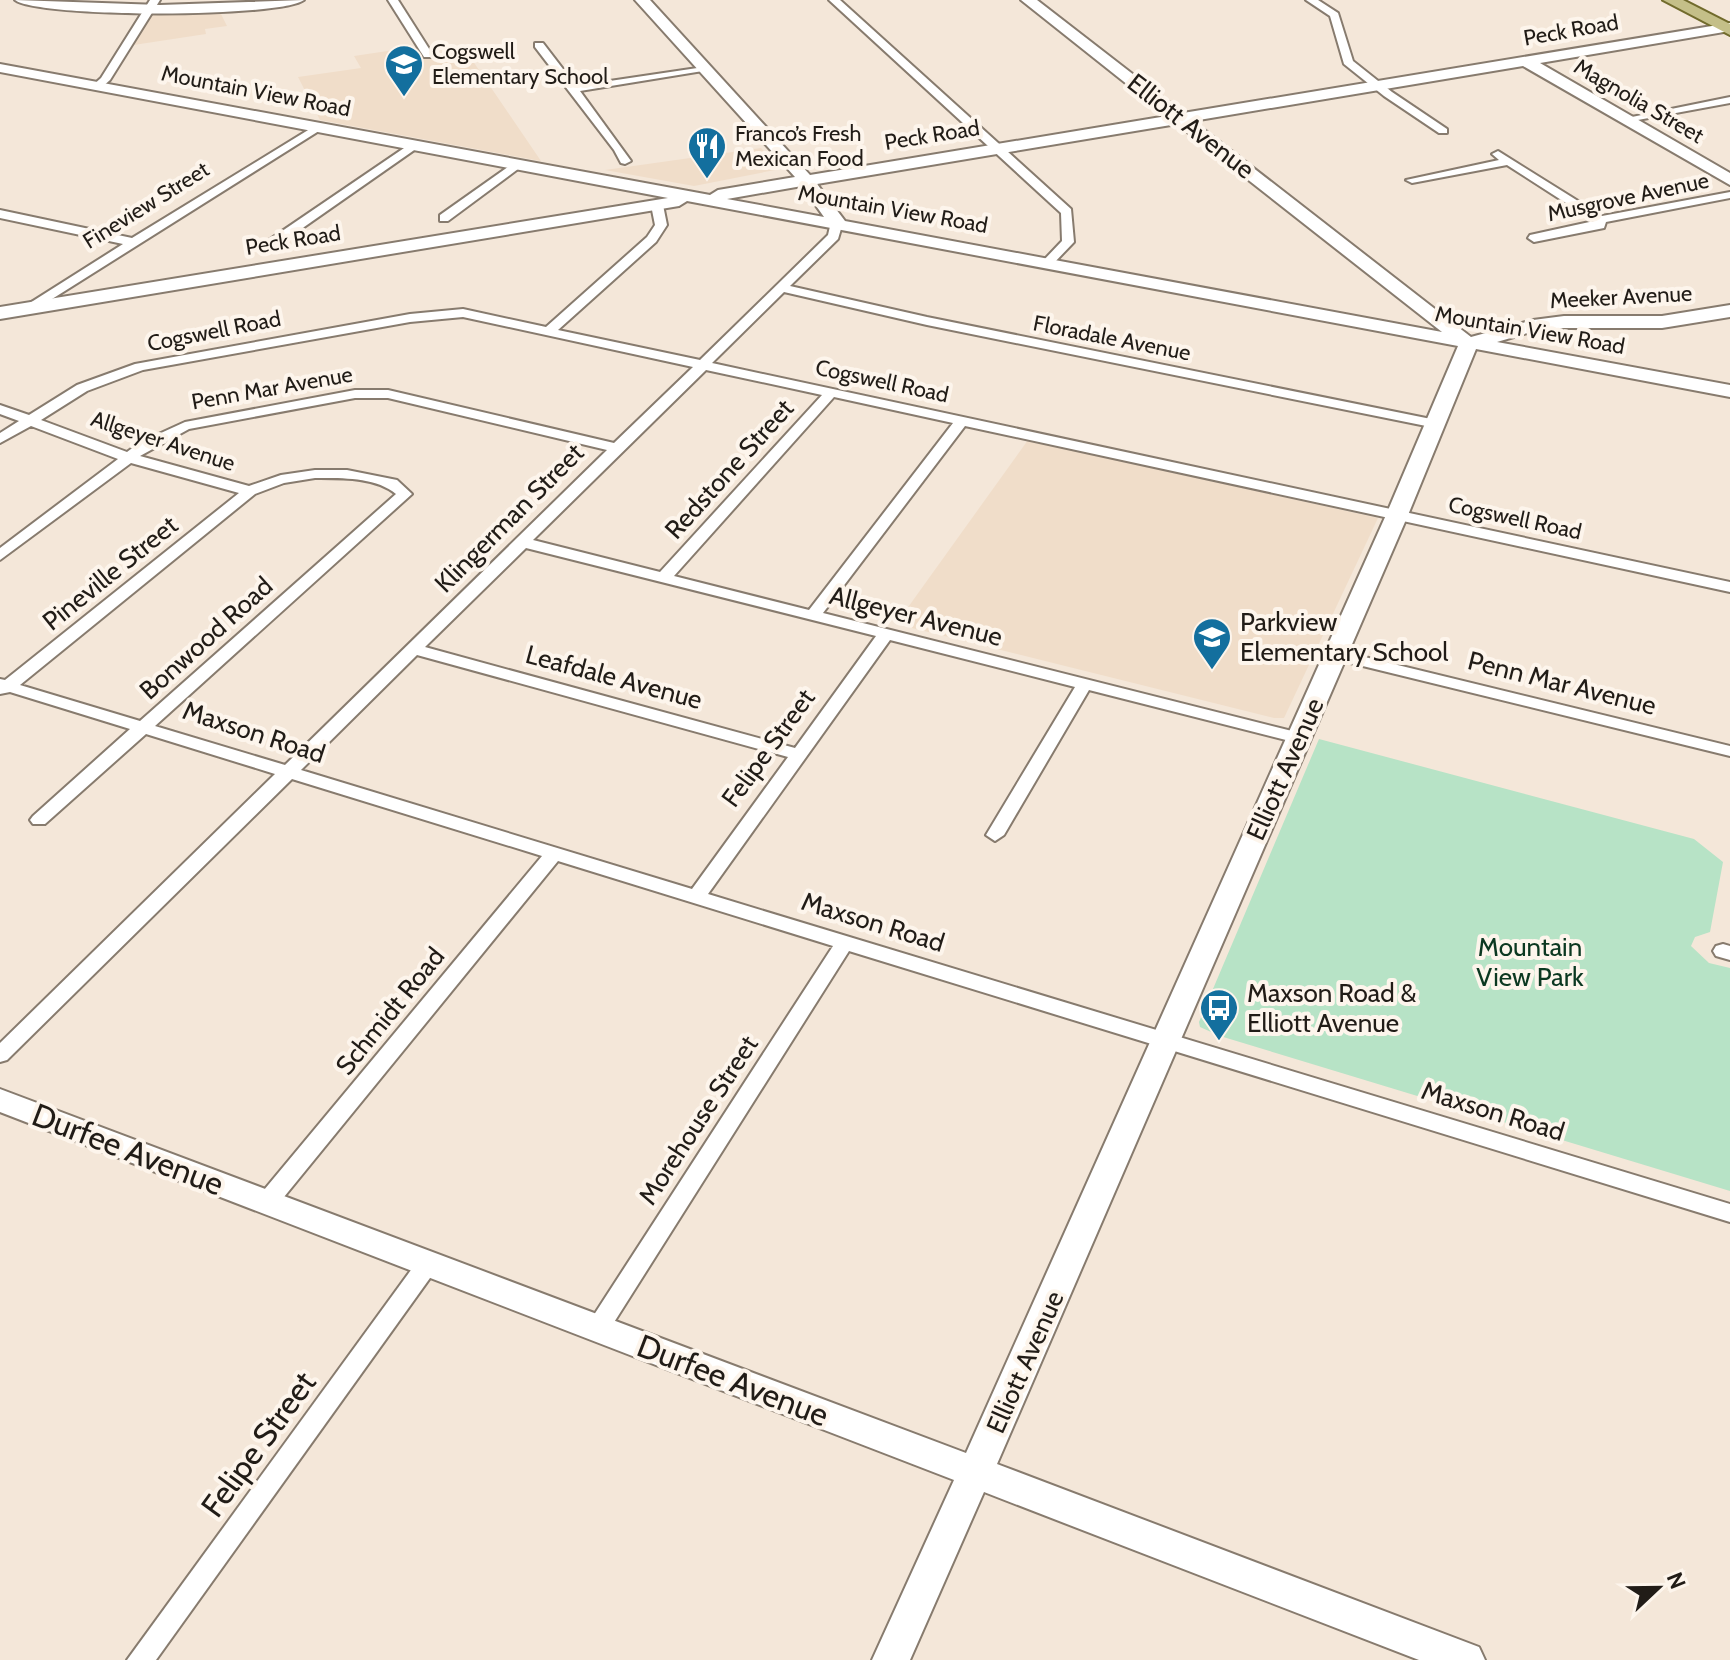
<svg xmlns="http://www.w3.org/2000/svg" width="1730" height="1660" font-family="Cabin,sans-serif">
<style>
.built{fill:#f0ddc9}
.green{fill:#b7e3c6}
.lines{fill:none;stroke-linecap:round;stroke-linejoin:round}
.street-casing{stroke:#877b6e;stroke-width:4}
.secondary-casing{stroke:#877b6e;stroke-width:4}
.primary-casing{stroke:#716b2c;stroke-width:4}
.street{fill:#fff;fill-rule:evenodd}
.secondary{fill:#fff;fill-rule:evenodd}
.primary{fill:#c4bf88;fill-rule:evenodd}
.labels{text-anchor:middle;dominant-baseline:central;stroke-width:8;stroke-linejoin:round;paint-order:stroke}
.far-street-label{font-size:22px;fill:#211c17;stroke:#fdf5ec}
.far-poi-label{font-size:22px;fill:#211c17;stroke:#fdf5ec;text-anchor:start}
.street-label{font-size:26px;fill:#211c17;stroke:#fdf5ec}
.poi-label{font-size:26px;fill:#211c17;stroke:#fdf5ec;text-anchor:start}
.park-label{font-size:26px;fill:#0b3821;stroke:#fdf5ec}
.near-street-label{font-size:32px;fill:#211c17;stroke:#fdf5ec}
</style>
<rect width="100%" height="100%" fill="#f4e7d9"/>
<g class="built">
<polygon points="218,8 227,26 205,29 206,34 127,46 150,10"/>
<polygon points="421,46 428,56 466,51 541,161 320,120 298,77 361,68 354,56"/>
<polygon points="761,148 780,169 694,186 605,170"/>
<polygon points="1028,440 1378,518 1284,718 1274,718 896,624"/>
</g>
<polygon class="green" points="1319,739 1694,839 1723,862 1710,932 1695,937 1691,946 1709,963 1730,968 1730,1191 1220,1036 1200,1027 1199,1022"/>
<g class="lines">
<defs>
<g id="street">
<polygon points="150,0 160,0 110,80 101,88 93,88 92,86 101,78"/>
<polygon points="388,0 398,0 433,55 432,57 424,57"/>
<polygon points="829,0 840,0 1071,209 1074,242 1052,265 1042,262 1062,241 1061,213"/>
<polygon points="1306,0 1318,0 1338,13 1353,61 1392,92 1447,129 1447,133 1439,133 1384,96 1344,64 1330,16"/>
<polygon points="535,43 543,43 576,86 704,67 709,70 580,91 631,161 625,164 621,163 614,150 535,47"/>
<polygon points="1730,97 1730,103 1627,122 1622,119"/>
<polygon points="318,124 323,127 322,129 33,311 22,308 123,244 0,218 0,210 132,238"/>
<polygon points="410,144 420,146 274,248 266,248 266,242"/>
<polygon points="1498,151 1602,216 1730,192 1730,198 1606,222 1604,228 1534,242 1528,238 1530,235 1594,221 1507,165 1412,183 1406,180 1499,160 1492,154"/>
<polygon points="512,164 522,166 448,221 440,221 440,215"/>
<path d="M657 201 663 205 667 225 656 242 558 330 700 360 828 235 831 222 837 218 843 222 838 239 790 286 927 317 1436 420 1443 424 1436 428 927 325 784 292 712 363 1730 582V592L965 426 823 613 1304 734 1307 738 1298 743 1089 690 1004 835 995 841 986 835 1075 687 890 640 708 894 1730 1204V1222L849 951 606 1335 598 1338 590 1335 586 1328 590 1321 833 946 558 861 275 1208 267 1211 259 1208 256 1202 259 1196 542 856 292 779 7 1060 0 1062V1043L275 774 146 734 45 824H33L30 820 33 816 130 729 10 692 0 694V679L5 680 239 493 131 463 0 560V548L118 459 31 426 0 443V433L19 421 0 414V405L29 415 77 385 135 364 410 314 463 309 546 327 647 237 655 225 651 205ZM463 317 693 367 614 443 388 390H355L185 422 139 443 127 452 41 420 87 391 143 370 410 322ZM706 370 822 395 660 572 533 540ZM834 397 953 423 809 610 674 576ZM355 398H388L607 450 285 765 155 726 412 494 397 480 347 470H315L281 475 249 486 140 456 189 429ZM315 478C341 478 376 477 396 494L140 721 20 685 255 494 284 483ZM526 548 876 636 795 748 425 647ZM417 655 788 757 692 889 301 770Z"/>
<polygon points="1336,650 1730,746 1730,756 1330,658 1328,655"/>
<polygon points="1723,944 1730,946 1730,960 1716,956 1713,951 1716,946"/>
<polygon points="427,1256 435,1259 438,1265 435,1271 156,1660 127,1660 419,1259"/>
</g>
<g id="secondary">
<path d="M15 0 160 5 304 0C281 18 38 18 15 0Z"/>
<path d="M635 0H650L810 175 1167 116 1021 0H1037L1183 113 1730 23V31L1540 63 1730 173V185L1523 66 1193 121 1471 337 1533 320 1564 316H1662L1730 305V317L1662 328H1564L1534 331 1497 342 1730 385V397L1476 349 1408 515 997 1464 1479 1647 1485 1660H1419L984 1492 910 1660H872L954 1480 0 1112V1089L966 1453 1386 515 1458 346 687 201 679 206 0 319V307L668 198 0 72V64L710 195 718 190 795 177ZM1177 124 1442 332 845 221 817 184ZM802 186 824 217 727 199Z"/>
</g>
<polygon id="primary" points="1663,0 1683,0 1730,24 1730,35"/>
</defs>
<use href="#street" class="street-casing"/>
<use href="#secondary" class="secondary-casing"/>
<use href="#primary" class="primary-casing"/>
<use href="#street" class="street"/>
<use href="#secondary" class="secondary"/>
<use href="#primary" class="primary"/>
</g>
<defs>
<symbol id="school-pin" viewBox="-11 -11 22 30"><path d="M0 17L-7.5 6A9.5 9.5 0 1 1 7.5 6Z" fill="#136f9e" stroke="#fdf5ec"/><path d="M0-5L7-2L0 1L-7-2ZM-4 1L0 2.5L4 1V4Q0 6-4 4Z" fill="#fff"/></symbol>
<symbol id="restaurant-pin" viewBox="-11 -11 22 30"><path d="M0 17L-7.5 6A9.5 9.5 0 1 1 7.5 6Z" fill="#136f9e" stroke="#fdf5ec"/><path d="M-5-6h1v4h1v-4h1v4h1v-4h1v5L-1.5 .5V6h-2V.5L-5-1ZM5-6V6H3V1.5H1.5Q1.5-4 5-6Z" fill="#fff"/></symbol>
<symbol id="bus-pin" viewBox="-11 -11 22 30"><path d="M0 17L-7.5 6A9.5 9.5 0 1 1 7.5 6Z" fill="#136f9e" stroke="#fdf5ec"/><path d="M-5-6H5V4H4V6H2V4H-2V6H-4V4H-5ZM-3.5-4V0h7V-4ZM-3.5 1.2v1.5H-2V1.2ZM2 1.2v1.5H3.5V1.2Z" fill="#fff"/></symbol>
</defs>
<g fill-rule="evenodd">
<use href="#school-pin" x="382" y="42" width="44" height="60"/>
<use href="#restaurant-pin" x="685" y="124" width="44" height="60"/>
<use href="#school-pin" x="1190" y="615" width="44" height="60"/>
<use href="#bus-pin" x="1197" y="986" width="44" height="60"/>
</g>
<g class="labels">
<g class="far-street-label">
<text transform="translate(1571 30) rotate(-10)">Peck Road</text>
<text transform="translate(256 91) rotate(11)">Mountain View Road</text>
<text transform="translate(1639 101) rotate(30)">Magnolia Street</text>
<text transform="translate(932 135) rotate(-9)">Peck Road</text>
<text transform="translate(1628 197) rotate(-12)">Musgrove Avenue</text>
<text transform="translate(146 205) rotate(-32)">Fineview Street</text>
<text transform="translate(893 209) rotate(10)">Mountain View Road</text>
<text transform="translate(293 240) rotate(-9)">Peck Road</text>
<text transform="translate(1621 297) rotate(-3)">Meeker Avenue</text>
<text transform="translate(1530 330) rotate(10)">Mountain View Road</text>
<text transform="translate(214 331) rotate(-11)">Cogswell Road</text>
<text transform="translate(1112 338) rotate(11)">Floradale Avenue</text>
<text transform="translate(882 381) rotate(12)">Cogswell Road</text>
<text transform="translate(272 388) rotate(-10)">Penn Mar Avenue</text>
<text transform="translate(163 441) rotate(18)">Allgeyer Avenue</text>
<text transform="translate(1515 518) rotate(12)">Cogswell Road</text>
</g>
<g class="far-poi-label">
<text x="432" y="51">Cogswell<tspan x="432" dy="25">Elementary School</tspan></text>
<text x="735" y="133">Franco’s Fresh<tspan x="735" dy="25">Mexican Food</tspan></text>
</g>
<g class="street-label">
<text transform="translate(1191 126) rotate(38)">Elliott Avenue</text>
<text transform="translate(729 469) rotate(-48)">Redstone Street</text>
<text transform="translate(509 518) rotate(-45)">Klingerman Street</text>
<text transform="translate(110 573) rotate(-39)">Pineville Street</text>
<text transform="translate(916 616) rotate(14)">Allgeyer Avenue</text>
<text transform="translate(206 638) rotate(-42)">Bonwood Road</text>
<text transform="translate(614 677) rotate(15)">Leafdale Avenue</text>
<text transform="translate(1562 683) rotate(14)">Penn Mar Avenue</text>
<text transform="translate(254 732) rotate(18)">Maxson Road</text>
<text transform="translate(768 748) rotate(-54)">Felipe Street</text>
<text transform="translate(1285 769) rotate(-66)">Elliott Avenue</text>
<text transform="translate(873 922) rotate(17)">Maxson Road</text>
<text transform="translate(390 1011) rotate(-51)">Schmidt Road</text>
<text transform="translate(1493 1111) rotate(17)">Maxson Road</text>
<text transform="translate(698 1120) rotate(-57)">Morehouse Street</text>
<text transform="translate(1025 1362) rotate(-66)">Elliott Avenue</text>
</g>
<g class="poi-label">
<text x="1240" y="622">Parkview<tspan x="1240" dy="30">Elementary School</tspan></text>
<text x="1247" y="993">Maxson Road &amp;<tspan x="1247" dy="30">Elliott Avenue</tspan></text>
</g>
<g class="park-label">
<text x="1530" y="947">Mountain<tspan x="1530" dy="30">View Park</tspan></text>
</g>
<g class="near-street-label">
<text transform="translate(128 1149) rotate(21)">Durfee Avenue</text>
<text transform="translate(733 1380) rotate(21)">Durfee Avenue</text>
<text transform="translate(258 1444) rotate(-54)">Felipe Street</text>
</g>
</g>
<g transform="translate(1658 1588) rotate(68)" stroke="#fdf5ec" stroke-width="6" paint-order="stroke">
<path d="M0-6L14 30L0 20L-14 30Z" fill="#211c17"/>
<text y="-12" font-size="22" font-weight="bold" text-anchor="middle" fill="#211c17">N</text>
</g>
</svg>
